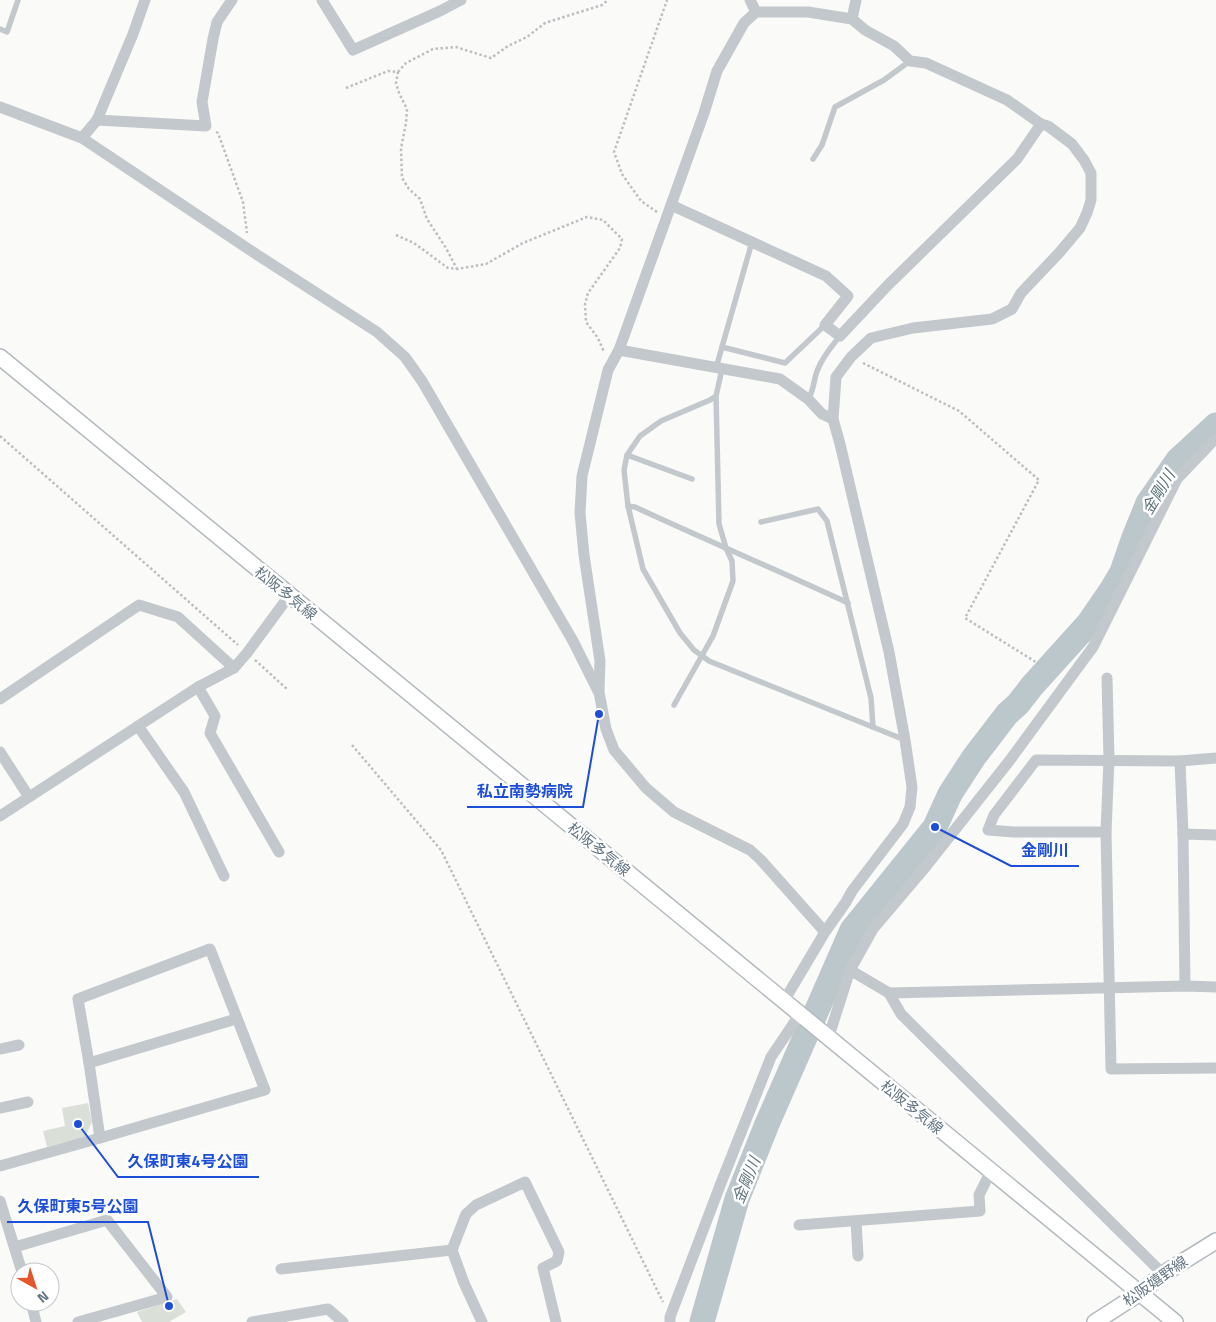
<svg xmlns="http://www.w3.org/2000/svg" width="1216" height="1322" font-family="'Titillium Web','Noto Sans JP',sans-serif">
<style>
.green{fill:#dadfd7}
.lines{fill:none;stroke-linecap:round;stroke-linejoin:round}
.river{stroke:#bbc7cb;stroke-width:25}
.secondary-casing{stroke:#b3babf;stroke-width:18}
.path{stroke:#bbbfc2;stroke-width:2.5;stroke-dasharray:2.5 2.5;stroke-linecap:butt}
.lane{stroke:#c3c8cc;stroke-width:5.5}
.street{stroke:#c3c8cc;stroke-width:11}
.secondary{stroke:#fff;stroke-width:15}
.labels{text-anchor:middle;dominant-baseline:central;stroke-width:5;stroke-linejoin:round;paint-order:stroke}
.street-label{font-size:15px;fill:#657683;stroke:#fff}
.water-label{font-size:16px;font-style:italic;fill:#60757c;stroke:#fff}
.leader{fill:none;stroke:#1d4ed8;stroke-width:2}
.callout-dot{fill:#1d4ed8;stroke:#fff;stroke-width:2}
.callout-label{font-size:16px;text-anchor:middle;font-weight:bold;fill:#1d4ed8;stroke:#fff;stroke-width:5;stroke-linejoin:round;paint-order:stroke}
</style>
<rect width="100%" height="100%" fill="#fafaf8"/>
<g class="green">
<polygon points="88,1103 92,1122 85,1137 47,1147 43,1131 65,1126 62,1108"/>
<polygon points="177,1299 186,1312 169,1322 142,1322 137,1312"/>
</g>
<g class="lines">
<polyline class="river" points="702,1322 737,1199 767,1124 852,930 935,827 950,794 974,757 1007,714 1018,704 1032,686 1088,624 1112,589 1122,572 1133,540 1148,503 1178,460 1216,425"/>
<defs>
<g id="secondary">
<polyline points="0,357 1175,1322"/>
<polyline points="1095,1322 1140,1293 1163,1274 1216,1241"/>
</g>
</defs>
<use href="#secondary" class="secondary-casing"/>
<g class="path">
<polyline points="398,72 406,63 433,49 456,47 491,58 508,46 527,37 545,23 602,5 608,0"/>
<polyline points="346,88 388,71 398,72 396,83 399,93 407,109 406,123 401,148 402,178 409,189 420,199 427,219 446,248 457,269"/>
<polyline points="216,132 218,133 243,202 247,233"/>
<polyline points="657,212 641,201 622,174 614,152 667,0"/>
<polyline points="396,235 414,243 448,268 457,269 486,264 523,243 587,217 603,220 622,239 620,248 588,293 585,304 586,322 598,338 604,352"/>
<polyline points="863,363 959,411 1039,480 965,618 1039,664"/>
<polyline points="0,436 238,645"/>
<polyline points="255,660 288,690"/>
<polyline points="352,745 441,850 663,1302"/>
</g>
<g class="lane">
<polyline points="0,29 7,32 18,0"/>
<polyline points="813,159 822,145 835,107 884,80 910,61"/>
<polyline points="722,347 785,363 825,325"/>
<polyline points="716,368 752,242"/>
<polyline points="722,369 716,396 710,400 661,421 640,436 627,455 624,470 628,506 643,569 680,633 694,650 709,661 905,740"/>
<path d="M808 399C815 389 813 379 818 369 823 356 832 346 840 336"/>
<polyline points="627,455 692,479"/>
<path d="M628 506 635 507C706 540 777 570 848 603"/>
<polyline points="761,522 818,509 827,521 871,698 873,727"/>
<polyline points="674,705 713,636 733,581 732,561 726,548 719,524 716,396"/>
</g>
<g class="street">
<polyline points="322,0 353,50 440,11 461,0"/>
<polyline points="750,0 756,12"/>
<polyline points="852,19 856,0"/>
<polyline points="0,107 82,138 259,256 377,332 405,357 422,381 573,641 598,691"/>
<polyline points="97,120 133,34 145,0"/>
<polyline points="82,138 97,120 206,126 202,102 213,39 217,22 232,0"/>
<polyline points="671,205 826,276 848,296 825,325 840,336 888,285 1017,159 1041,124"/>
<polyline points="619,350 780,379 808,399 822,414 833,419"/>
<polyline points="1107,678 1109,759 1106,832 1111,1069 1216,1068"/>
<polyline points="198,687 215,716 210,733 279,852"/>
<polyline points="0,699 139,605 178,617 234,668"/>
<polyline points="138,726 184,792 224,876"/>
<polyline points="0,752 29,797"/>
<polyline points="1180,761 1183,834 1185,986"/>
<polyline points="0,816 198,687 234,668 247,653 289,596"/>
<polyline points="1106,832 1014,832 988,830 994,815 1036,760 1180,761 1216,758"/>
<polyline points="1183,834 1216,835"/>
<polygon points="210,949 265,1090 100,1138 89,1063 78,999"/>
<polyline points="850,970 889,993 901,1014 1163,1274"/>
<polyline points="889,993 1185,986 1216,987"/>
<polyline points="784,1001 825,932 846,902 852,891 903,824 910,807 912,787 905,740 889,652 840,444 833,419 836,377 851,357 871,338 913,328 992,319 1012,309 1021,293 1059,253 1080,228 1087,213 1091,200 1091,173 1084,160 1072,144 1048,126 1041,124 1007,100 926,63 910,61 894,46 865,30 852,19 808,12 756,12 744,23 717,71 704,113 619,350 608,370 582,476 580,513 584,555 600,661 599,692 606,729 614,750 646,788 674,812 750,850 760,859 825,932"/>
<polyline points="828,1039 850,970 873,929 923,870 1010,760 1093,647 1177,479 1216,438"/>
<polyline points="0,1049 19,1045"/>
<polyline points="89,1063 236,1019"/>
<polyline points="0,1108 28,1102"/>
<polyline points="0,1166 100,1138"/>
<polyline points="0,1201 22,1272"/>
<polyline points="856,1221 858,1256"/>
<polyline points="799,1225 980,1211 979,1195 991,1171"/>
<polyline points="15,1247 107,1220 167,1297 78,1322"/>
<polyline points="281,1269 452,1250"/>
<polyline points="31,1302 36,1322"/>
<polyline points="252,1322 328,1309 343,1322"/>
<polyline points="482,1322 464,1283 452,1250 466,1214 476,1205 525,1182 559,1252 557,1261 543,1268 556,1322"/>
<polyline points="670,1322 670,1317 721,1183 771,1057 800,1014"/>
</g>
<use href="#secondary" class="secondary"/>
</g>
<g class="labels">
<g class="street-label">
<text transform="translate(286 593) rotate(39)">松阪多気線</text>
<text transform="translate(599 849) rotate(39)">松阪多気線</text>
<text transform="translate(912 1107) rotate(39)">松阪多気線</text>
<text transform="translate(1155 1281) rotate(-35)">松阪嬉野線</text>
</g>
<g class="water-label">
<text transform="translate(1158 492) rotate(-59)">金剛川</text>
<text transform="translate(746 1180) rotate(-68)">金剛川</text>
</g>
</g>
<path class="leader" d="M599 714L583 807H467M935 827L1011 866H1079M78 1124L118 1177H259M169 1306L148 1222H7"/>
<g class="callout-dot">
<circle cx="599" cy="714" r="5"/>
<circle cx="935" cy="827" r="5"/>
<circle cx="78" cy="1124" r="5"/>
<circle cx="169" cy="1306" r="5"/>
</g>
<g class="callout-label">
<text x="525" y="797">私立南勢病院</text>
<text x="1045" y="856">金剛川</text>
<text x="188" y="1167">久保町東4号公園</text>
<text x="78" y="1212">久保町東5号公園</text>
</g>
<g transform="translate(35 1287) rotate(141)"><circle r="24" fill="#ffffff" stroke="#c1c8cd"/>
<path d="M0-4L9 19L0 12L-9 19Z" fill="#e4572e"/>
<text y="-8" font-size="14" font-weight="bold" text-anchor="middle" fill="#657683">N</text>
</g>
</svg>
